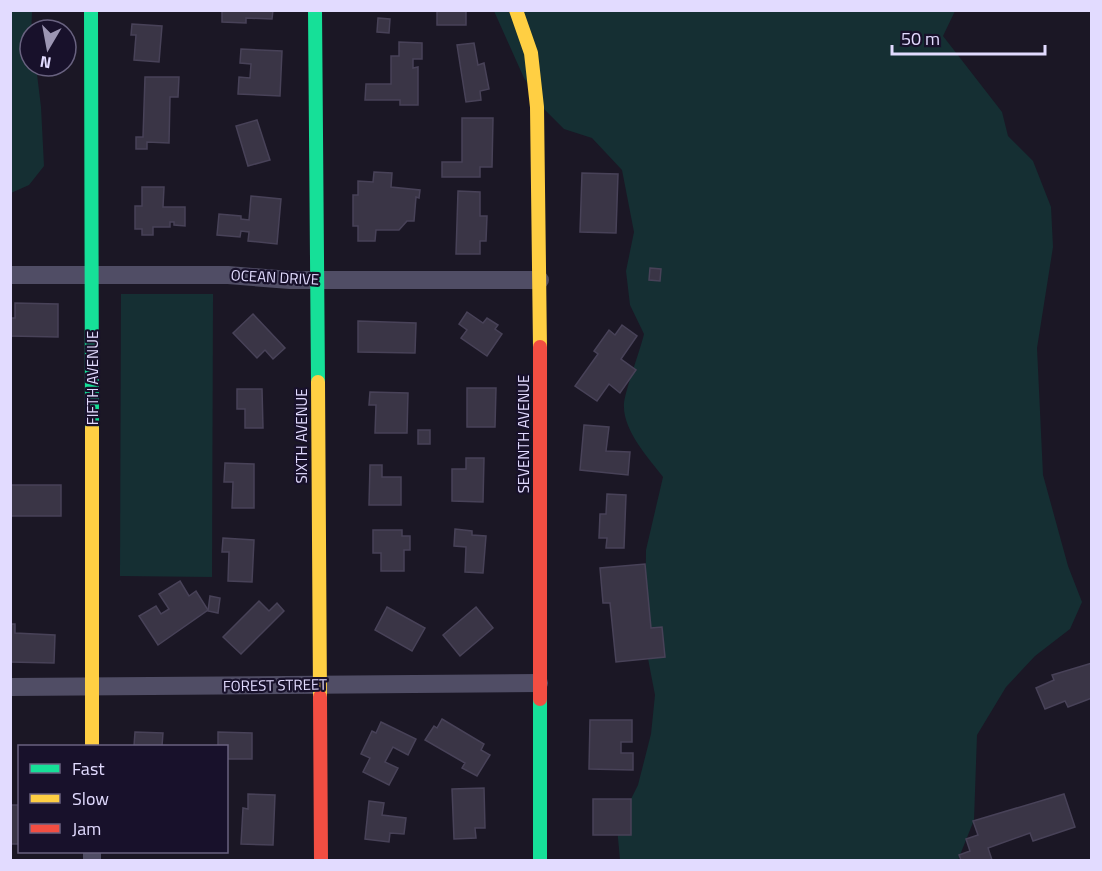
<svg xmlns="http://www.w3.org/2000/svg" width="1102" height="871" font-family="'Titillium Web',sans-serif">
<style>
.green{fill:#152f33}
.building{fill:#3a3546;stroke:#484258;stroke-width:1.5}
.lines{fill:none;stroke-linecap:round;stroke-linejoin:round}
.street{stroke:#504d65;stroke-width:18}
.fast{stroke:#16e098;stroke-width:14}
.slow{stroke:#ffcf43;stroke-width:14}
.jam{stroke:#f24e42;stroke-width:14}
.labels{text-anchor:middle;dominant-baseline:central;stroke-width:4.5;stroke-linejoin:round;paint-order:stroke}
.street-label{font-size:15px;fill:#e2dbff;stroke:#18112b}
</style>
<rect width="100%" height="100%" fill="#1b1725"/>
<g class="green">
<polygon points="11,10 32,11 30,66 36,66 41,107 44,166 29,185 11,193"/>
<path d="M494 11H955L943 36 1002 112 1008 136 1033 161 1051 207 1053 247 1037 348 1043 475 1068 566 1082 602 1070 629 1035 656 1006 687 977 735 974 820 958 860H620L617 827 638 785 651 734 655 695 645 643 646 550 663 477C648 457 622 430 624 403 626 388 640 351 644 334L630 305 626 271 634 232 622 170 592 138 564 129 544 109 524 78Z"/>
<polygon points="121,294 213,294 212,577 120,576"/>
</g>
<g class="building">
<polygon points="222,10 273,10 272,19 246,18 246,23 222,22"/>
<rect x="437" y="10" width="29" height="15"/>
<polygon points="378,18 390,19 389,33 377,32"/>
<polygon points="132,24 162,26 159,62 134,60 136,35 131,35"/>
<polygon points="399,42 422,43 422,59 413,59 413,68 418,67 418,105 400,105 400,100 365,100 366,84 391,84 391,56 399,56"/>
<polygon points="474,43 478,65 484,63 489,89 480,91 481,100 466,102 457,45"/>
<polygon points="241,49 282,51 280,96 238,94 239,77 250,78 251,64 240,63"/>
<polygon points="145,77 179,77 178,97 170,97 169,143 147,142 147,149 136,149 136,137 143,137"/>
<polygon points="462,118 493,118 492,167 480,167 480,177 442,177 442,162 462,162"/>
<polygon points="257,120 270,160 248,166 236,126"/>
<polygon points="374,172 392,173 391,187 420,190 419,198 416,197 414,221 407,221 399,230 376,230 375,241 358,241 358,226 353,226 353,195 358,195 358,181 373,182"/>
<polygon points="582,173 618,174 616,233 580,232"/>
<polygon points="142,187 164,187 163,207 185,207 185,226 174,225 174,222 170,222 170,227 153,227 153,235 142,235 142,229 135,229 135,206 142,206"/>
<polygon points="458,191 480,192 480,216 487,216 486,241 480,241 480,254 456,254"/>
<polygon points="251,196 281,199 277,244 248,241 249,232 241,231 240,237 217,235 219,214 241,216 241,219 249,220"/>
<polygon points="650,268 661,269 660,281 649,280"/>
<polygon points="15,303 58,304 58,337 10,336 10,318 15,318"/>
<polygon points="467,312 483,323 487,318 498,325 495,329 502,334 487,356 461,338 467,330 459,324"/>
<polygon points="253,314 285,348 273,359 265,350 257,358 233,333"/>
<polygon points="358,321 416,323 415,353 358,352"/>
<polygon points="622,325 637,336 621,359 636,370 620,393 609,384 597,401 575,386 598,354 594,351 609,330 615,335"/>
<polygon points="467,388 496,388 495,427 467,427"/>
<polygon points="237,389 262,389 263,428 245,428 245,409 237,409"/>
<polygon points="370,392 408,393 407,433 375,433 376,405 369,405"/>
<polygon points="584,425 609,427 606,451 630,452 628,475 580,470"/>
<rect x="418" y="430" width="12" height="14"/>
<polygon points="466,458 484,458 483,502 452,501 452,469 466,469"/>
<polygon points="225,463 254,464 254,508 232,508 233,482 224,482"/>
<polygon points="370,465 382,465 382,477 401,477 401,505 369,505"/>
<rect x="10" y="485" width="51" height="31"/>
<polygon points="607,494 626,495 624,548 606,548 607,538 599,538 600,514 606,514"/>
<polygon points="455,529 472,531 472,535 486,536 483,573 465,572 466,547 454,546"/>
<polygon points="373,530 402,530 402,536 410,536 410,550 404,550 404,571 381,571 381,553 373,553"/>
<polygon points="223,538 254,540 252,582 228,581 229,552 222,552"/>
<polygon points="645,564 651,628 662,627 665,657 616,662 610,603 603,603 600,568"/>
<polygon points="180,581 189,596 196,591 208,610 158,645 139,616 156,606 161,614 169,609 159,594"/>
<polygon points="210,596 220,598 218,613 208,611"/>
<polygon points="259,601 269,611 277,603 284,611 241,654 223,637"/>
<polygon points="387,607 425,628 412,651 375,630"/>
<polygon points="476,607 493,628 460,656 443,635"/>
<polygon points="10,624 15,624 15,633 55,635 54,663 10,662"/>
<polygon points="1092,663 1092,698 1068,707 1065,701 1045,709 1036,688 1054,680 1052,675"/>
<polygon points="442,719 484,744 481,750 490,755 477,776 462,768 465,763 425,740 434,726 437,728"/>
<polygon points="590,720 632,720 632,742 621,742 621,753 633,753 633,770 589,769"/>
<polygon points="381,722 416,739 408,755 393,747 385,762 398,768 389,785 363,772 370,758 361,754 372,731 376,733"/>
<polygon points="135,732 163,733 162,746 134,746"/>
<polygon points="218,732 252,733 252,759 226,759 226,746 218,746"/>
<polygon points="484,788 485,828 475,828 476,838 454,839 452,789"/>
<polygon points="248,794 275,795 273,845 241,844 243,808 248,809"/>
<polygon points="1064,794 1075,827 1033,841 1030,833 988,848 992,860 961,860 959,855 970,851 966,839 978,835 973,821"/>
<rect x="593" y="799" width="38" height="36"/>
<polygon points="369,801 384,803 382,815 406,818 404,834 390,833 389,842 365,839"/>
<rect x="10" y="805" width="10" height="39"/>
</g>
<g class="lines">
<g class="street">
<polyline points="10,275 228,275 290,280 540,280"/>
<polyline points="10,687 539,683"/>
<polyline points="92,860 92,852"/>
</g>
<g class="fast">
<polyline points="91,10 92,428"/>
<polyline points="315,10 318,382"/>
<polyline points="540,699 540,860"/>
</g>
<g class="slow">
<polyline points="516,10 531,53 537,107 540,347"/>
<polyline points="318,382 320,697"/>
<polyline points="92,428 92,746"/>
</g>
<g class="jam">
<polyline points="320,697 321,860"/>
<polyline points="540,699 540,347"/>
</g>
</g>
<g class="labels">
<g class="street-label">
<text transform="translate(275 277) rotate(3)">OCEAN DRIVE</text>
<text transform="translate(92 378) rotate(-90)">FIFTH AVENUE</text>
<text transform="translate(523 434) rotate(-90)">SEVENTH AVENUE</text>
<text transform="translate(301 436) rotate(-90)">SIXTH AVENUE</text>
<text transform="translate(275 685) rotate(-1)">FOREST STREET</text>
</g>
</g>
<rect width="1102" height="871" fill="none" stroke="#e2dbff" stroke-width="24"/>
<rect x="18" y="745" width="210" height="108" fill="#18112b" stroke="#696280" stroke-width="1.5"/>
<rect x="30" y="764" width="30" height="9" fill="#16e098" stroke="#696280" stroke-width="1.5"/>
<text x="72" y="775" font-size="18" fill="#e2dbff">Fast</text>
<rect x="30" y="794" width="30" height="9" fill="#ffcf43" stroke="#696280" stroke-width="1.5"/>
<text x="72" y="805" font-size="18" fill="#e2dbff">Slow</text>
<rect x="30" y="824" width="30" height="9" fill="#f24e42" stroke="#696280" stroke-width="1.5"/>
<text x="72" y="835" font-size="18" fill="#e2dbff">Jam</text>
<g transform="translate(48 48) rotate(190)"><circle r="28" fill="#18112b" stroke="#696280" stroke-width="1.5"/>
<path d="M0-4.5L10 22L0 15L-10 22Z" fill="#9c96b3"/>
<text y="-9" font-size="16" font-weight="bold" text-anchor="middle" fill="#e2dbff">N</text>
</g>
<path d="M892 45v9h153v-9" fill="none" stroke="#e2dbff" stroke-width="3"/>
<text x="901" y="45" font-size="18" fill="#e2dbff" stroke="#18112b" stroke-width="4.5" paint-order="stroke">50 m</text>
</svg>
